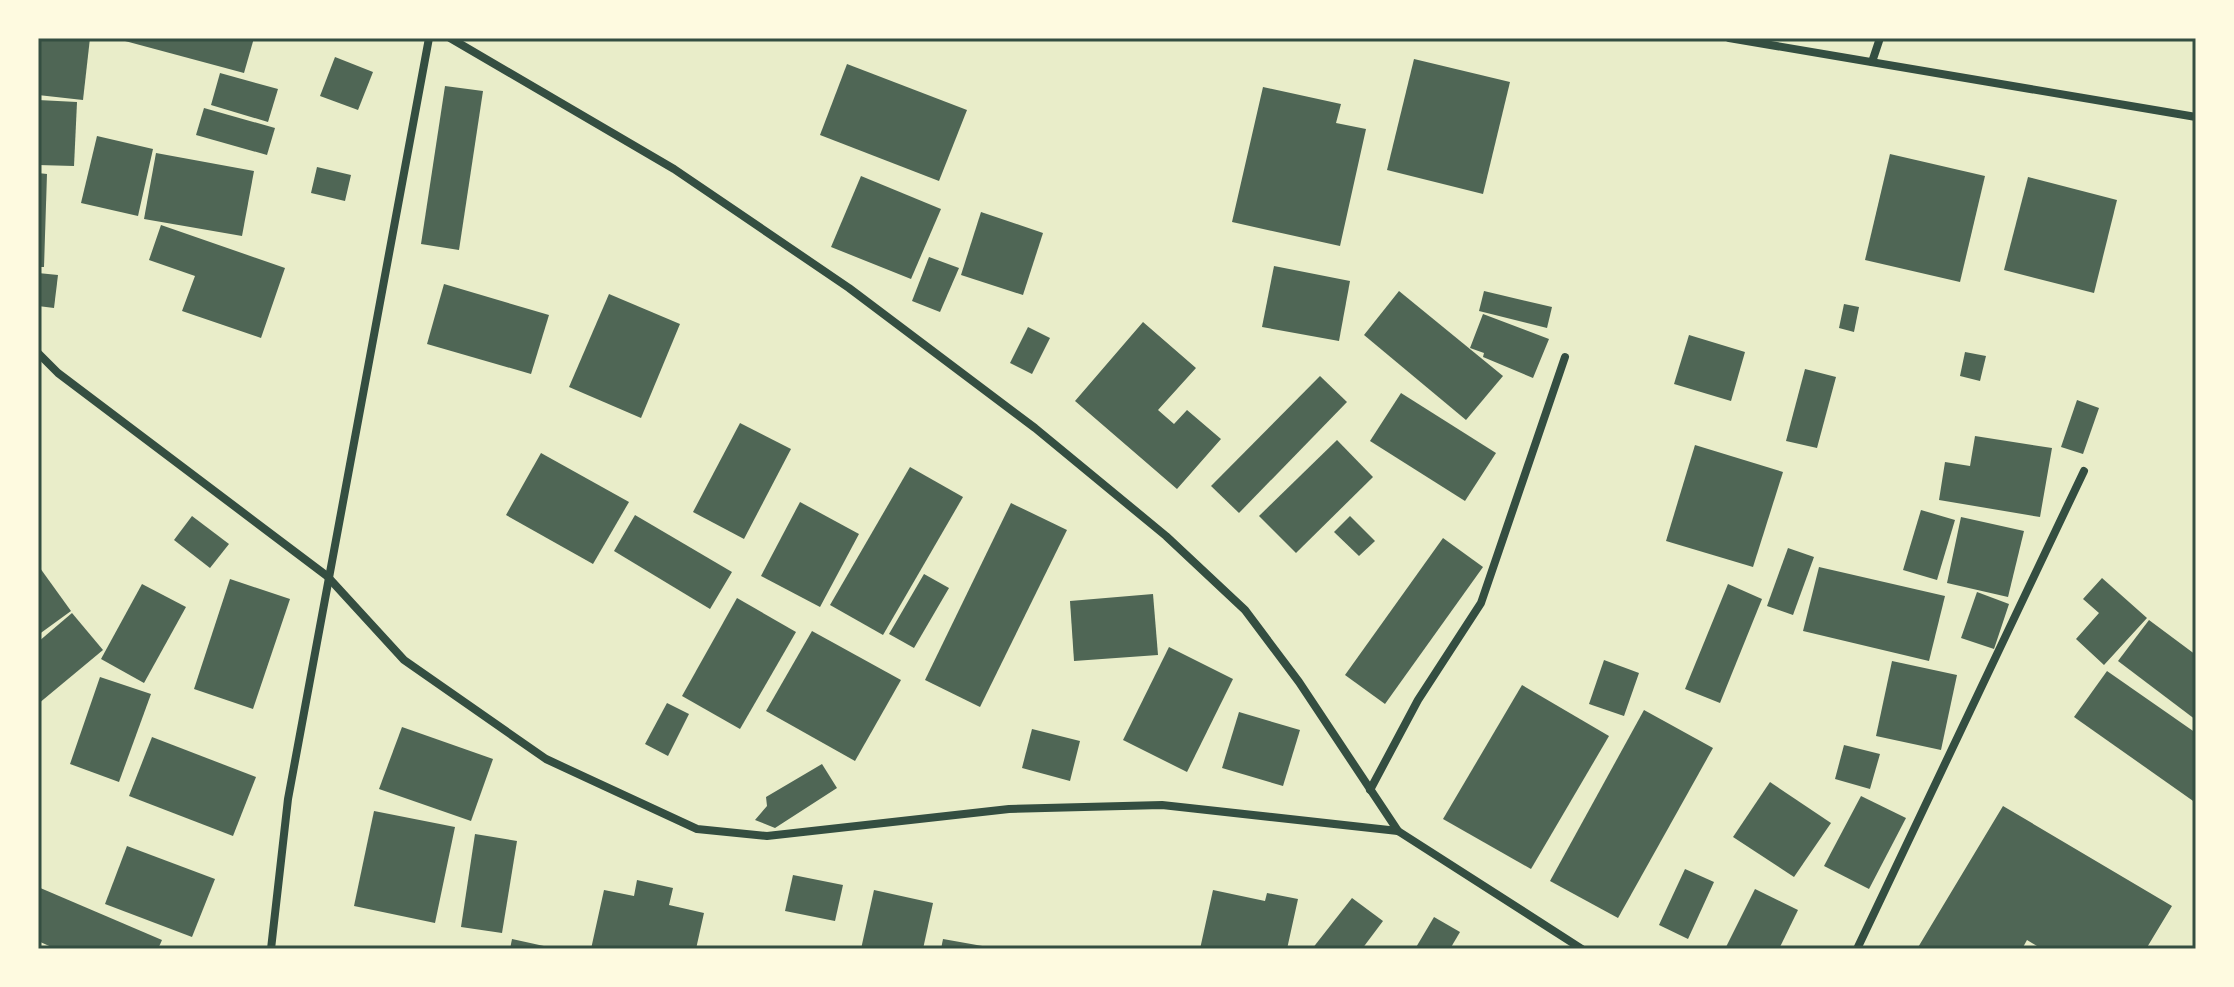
<svg xmlns="http://www.w3.org/2000/svg" width="2234" height="987" font-family="'Fira Sans',sans-serif">
<style>
.building{fill:#4f6655}
.lines{fill:none;stroke-linecap:round;stroke-linejoin:round}
.minor{stroke:#344e41;stroke-width:8}
.neatline{fill:none;stroke:#344e41;stroke-width:3}
</style>
<rect width="100%" height="100%" fill="#e9edc9"/>
<g class="building">
<polygon points="38,38 90,38 83,100 38,95"/>
<polygon points="126,38 254,38 244,73 125,41"/>
<polygon points="335,57 373,72 358,110 320,96"/>
<polygon points="1414,59 1510,82 1483,194 1387,170"/>
<polygon points="847,64 967,110 939,181 820,135"/>
<polygon points="220,73 278,89 268,122 211,105"/>
<polygon points="445,86 483,91 459,250 421,244"/>
<polygon points="1263,87 1341,104 1336,123 1366,129 1340,246 1232,222"/>
<polygon points="38,100 77,102 74,166 38,165"/>
<polygon points="204,108 275,128 267,155 196,135"/>
<polygon points="97,136 153,149 138,216 81,203"/>
<polygon points="156,153 254,171 242,236 144,219"/>
<polygon points="1890,154 1985,176 1960,282 1865,260"/>
<polygon points="317,167 351,175 345,201 311,193"/>
<polygon points="38,173 47,174 44,267 38,267"/>
<polygon points="861,176 941,209 911,279 831,247"/>
<polygon points="2028,177 2117,200 2094,293 2004,270"/>
<polygon points="981,212 1043,233 1023,295 961,275"/>
<polygon points="161,225 285,268 261,338 182,311 195,276 149,260"/>
<polygon points="929,257 959,268 940,312 912,301"/>
<polygon points="1274,266 1350,281 1339,341 1262,327"/>
<polygon points="38,273 58,275 54,308 38,306"/>
<polygon points="444,284 549,315 531,374 427,344"/>
<polygon points="1399,291 1503,376 1466,420 1364,335"/>
<polygon points="1484,291 1552,307 1547,328 1479,311"/>
<polygon points="609,294 680,324 641,418 569,387"/>
<polygon points="1844,304 1859,307 1854,332 1839,328"/>
<polygon points="1483,314 1549,339 1533,378 1483,357 1484,353 1470,348"/>
<polygon points="1143,322 1196,368 1158,410 1174,424 1187,410 1221,439 1177,489 1075,401"/>
<polygon points="1028,327 1050,338 1032,374 1010,363"/>
<polygon points="1689,335 1745,352 1731,401 1674,384"/>
<polygon points="1965,352 1986,356 1980,381 1960,376"/>
<polygon points="1805,369 1836,377 1817,448 1786,441"/>
<polygon points="1320,376 1347,402 1239,513 1211,486"/>
<polygon points="1401,393 1496,453 1465,501 1370,441"/>
<polygon points="2077,400 2099,408 2083,454 2061,447"/>
<polygon points="740,423 791,449 744,539 693,512"/>
<polygon points="1975,436 2052,448 2040,517 1939,500 1945,462 1970,466"/>
<polygon points="1337,440 1373,477 1296,553 1259,516"/>
<polygon points="1695,445 1783,472 1753,567 1666,541"/>
<polygon points="541,453 629,502 593,564 506,515"/>
<polygon points="910,467 963,497 883,635 830,605"/>
<polygon points="800,502 859,534 820,607 761,576"/>
<polygon points="1011,503 1067,530 980,707 925,680"/>
<polygon points="1921,510 1955,520 1937,580 1903,570"/>
<polygon points="635,515 732,572 710,609 614,551"/>
<polygon points="192,516 229,544 210,568 174,540"/>
<polygon points="1350,516 1375,541 1359,556 1334,532"/>
<polygon points="1961,517 2024,531 2008,597 1947,583"/>
<polygon points="1443,538 1483,567 1385,704 1345,675"/>
<polygon points="1788,548 1814,557 1793,615 1767,606"/>
<polygon points="1819,567 1945,596 1929,661 1803,631"/>
<polygon points="40,568 71,611 38,635 38,570"/>
<polygon points="924,574 949,588 914,648 889,634"/>
<polygon points="2102,578 2147,618 2104,665 2076,639 2099,613 2083,599"/>
<polygon points="230,579 290,599 253,709 194,689"/>
<polygon points="142,584 186,607 144,683 101,659"/>
<polygon points="1728,584 1762,599 1720,703 1685,689"/>
<polygon points="1977,592 2009,604 1994,649 1961,638"/>
<polygon points="1153,594 1158,655 1074,661 1070,601"/>
<polygon points="737,598 796,632 740,729 682,696"/>
<polygon points="72,613 103,650 38,704 38,642"/>
<polygon points="2149,620 2196,655 2196,720 2118,661"/>
<polygon points="812,631 901,680 855,761 766,711"/>
<polygon points="1169,647 1233,679 1187,772 1123,740"/>
<polygon points="1604,660 1639,673 1624,716 1589,704"/>
<polygon points="1892,661 1957,675 1941,750 1876,736"/>
<polygon points="2107,671 2196,733 2196,803 2074,717"/>
<polygon points="100,677 151,694 119,782 70,764"/>
<polygon points="1522,685 1609,736 1531,869 1443,819"/>
<polygon points="667,703 689,714 668,756 645,744"/>
<polygon points="1644,710 1713,748 1618,918 1550,881"/>
<polygon points="1239,712 1300,730 1283,786 1222,768"/>
<polygon points="402,727 493,759 471,821 379,789"/>
<polygon points="1032,729 1080,741 1070,781 1022,768"/>
<polygon points="152,737 256,777 233,836 129,796"/>
<polygon points="1844,745 1880,754 1870,789 1835,779"/>
<polygon points="822,764 837,788 775,828 755,820 767,806 766,797"/>
<polygon points="1770,782 1831,823 1794,877 1733,837"/>
<polygon points="1861,796 1906,818 1869,889 1824,866"/>
<polygon points="2003,806 2172,906 2146,949 2042,949 2027,940 2022,949 1917,949"/>
<polygon points="374,811 455,827 435,923 354,906"/>
<polygon points="475,834 517,841 502,933 461,927"/>
<polygon points="127,846 215,879 192,937 105,904"/>
<polygon points="1685,869 1714,882 1688,939 1659,925"/>
<polygon points="793,875 843,885 835,921 785,911"/>
<polygon points="637,880 673,888 669,905 704,913 696,949 591,949 604,890 634,896"/>
<polygon points="38,887 162,940 158,949 56,949 38,941"/>
<polygon points="1755,889 1798,910 1779,949 1725,949"/>
<polygon points="874,890 933,903 923,949 861,949"/>
<polygon points="1213,890 1265,901 1267,893 1298,899 1287,949 1200,949"/>
<polygon points="1352,898 1383,921 1362,949 1312,949"/>
<polygon points="1434,917 1460,932 1450,949 1415,949"/>
<polygon points="512,939 553,948 553,949 510,949"/>
<polygon points="943,939 988,947 988,949 941,949"/>
</g>
<g class="lines">
<g class="minor">
<polyline points="450,38 674,169 849,288 1035,428 1166,536 1245,610 1299,682 1398,831"/>
<polyline points="1729,38 2196,117"/>
<polyline points="1872,62 1880,38"/>
<polyline points="38,353 58,373 327,576 404,660 546,759 697,829 767,836 1009,809 1162,805 1398,831 1582,949"/>
<polyline points="1370,790 1418,700 1481,603 1565,357"/>
<polyline points="271,949 288,799 429,38"/>
<polyline points="1857,949 2084,471"/>
</g>
</g>
<rect width="2234" height="987" fill="none" stroke="#fefae0" stroke-width="80"/>
<rect x="40" y="40" width="2154" height="907" class="neatline"/>
</svg>
